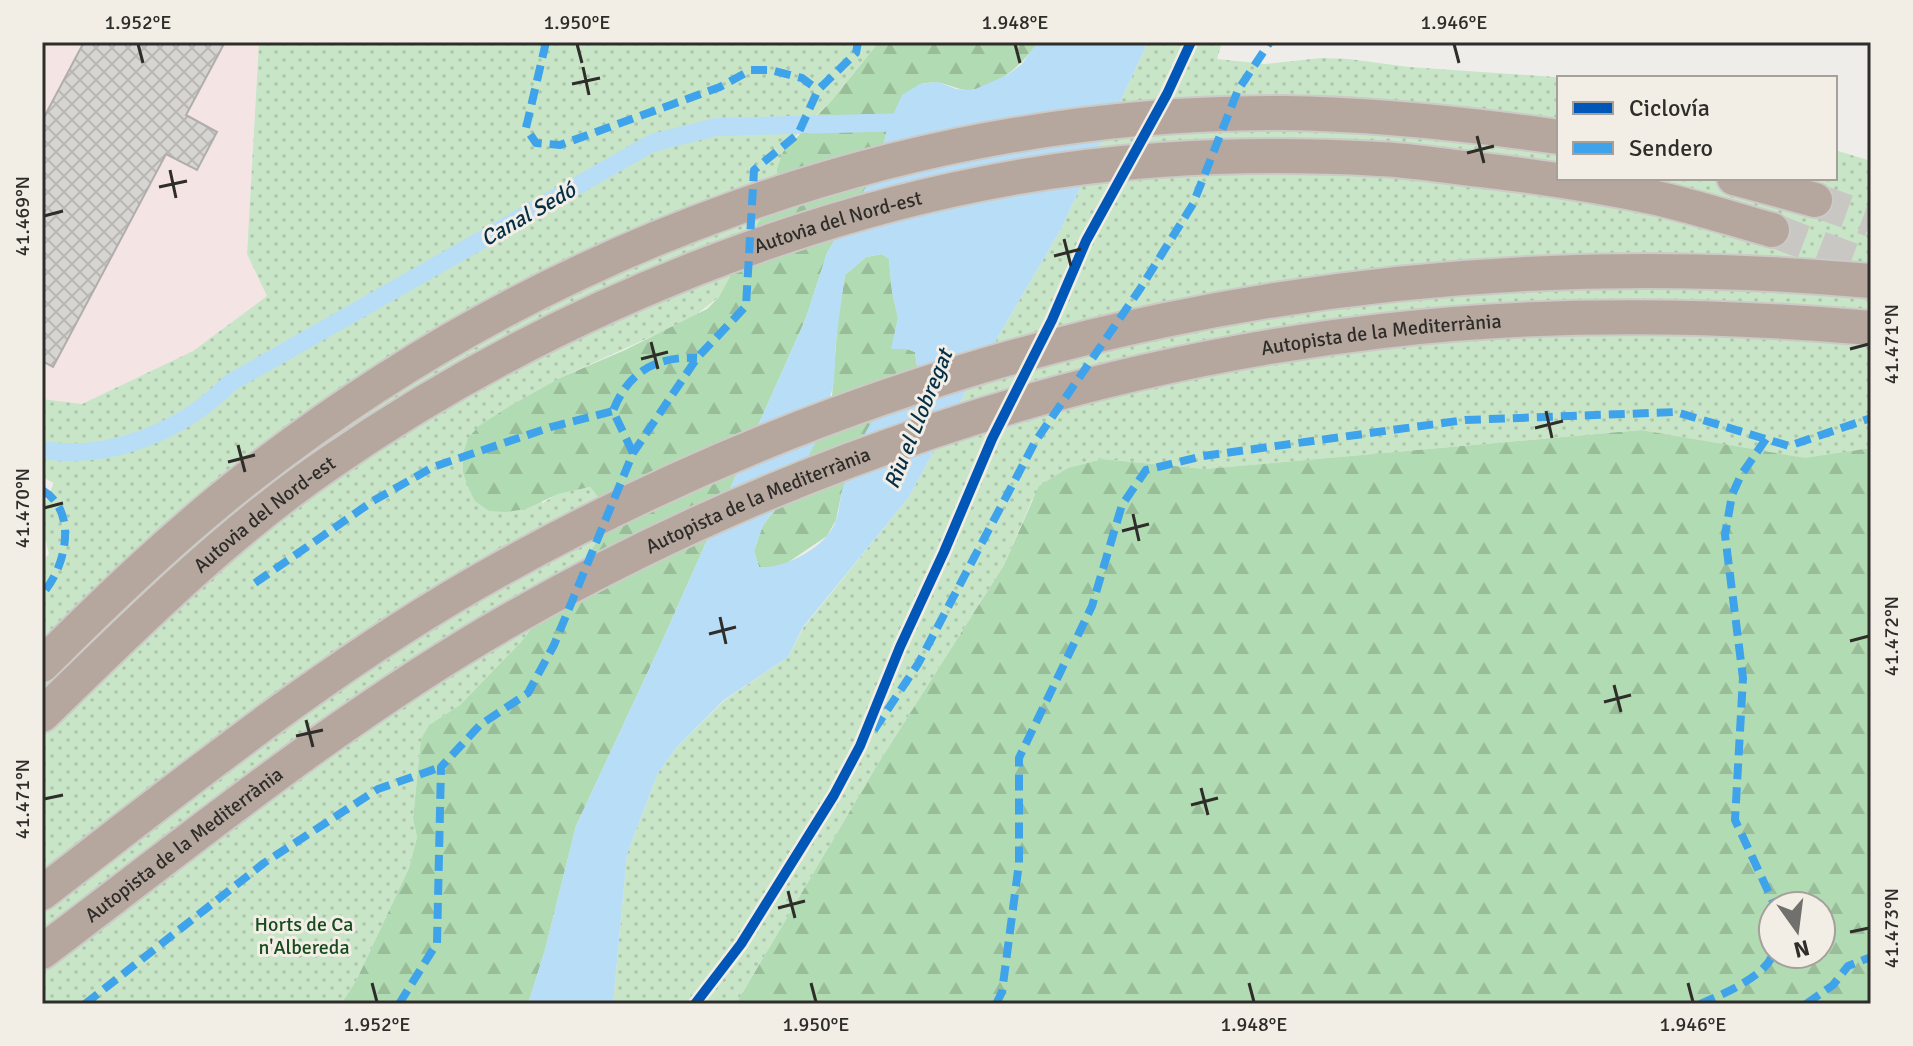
<svg xmlns="http://www.w3.org/2000/svg" width="1913" height="1046" font-family="Signika,sans-serif">
<style>
.industrial{fill:#f4e4e4}
.grass{fill:url(#grass-dots)}
.forest{fill:url(#forest-firs);fill-rule:evenodd}
.water{fill:#b8ddf6;fill-rule:evenodd}
.lines{fill:none;stroke-linecap:round;stroke-linejoin:round}
.canal{stroke:#b8ddf6;stroke-width:18}
.building{fill:url(#building-cross-hatch);stroke:#b0aeab;stroke-width:2}
.highway-tunnel{stroke:#c9c7c3;stroke-width:34;stroke-dasharray:34 17;stroke-linecap:butt}
.highway-casing{stroke:#cccac7;stroke-width:38}
.highway{stroke:#b6a79e;stroke-width:34}
.quiet{stroke:#3ea3eb;stroke-width:8;stroke-dasharray:16 8;stroke-linecap:butt}
.cycleway-casing{stroke:#f2eee6;stroke-width:15}
.cycleway{stroke:#0057b8;stroke-width:10}
.ticks{fill:none;stroke:#2f2d2a;stroke-width:3}
.labels{text-anchor:middle;dominant-baseline:central;stroke-width:6;stroke-linejoin:round;paint-order:stroke}
.street-label{font-size:20px;fill:#2f2d2a;stroke:#f2eee6}
.park-label{font-size:20px;fill:#174c1f;stroke:#f2eee6}
.water-label{font-size:22px;font-style:italic;fill:#052f47;stroke:#f2eee6}
.neatline{fill:none;stroke:#2f2d2a;stroke-width:3}
.ticks-label{font-size:20px;text-anchor:middle;fill:#2f2d2a}
</style>
<defs>
<pattern id="grass-dots" width="8" height="8" patternUnits="userSpaceOnUse" patternTransform="scale(2)"><rect width="8" height="8" fill="#c8e6c7"/><path d="M2 2h.1M6 6h.1" fill="none" stroke="#acc6ab" stroke-width="1.8" stroke-linecap="round"/></pattern>
<pattern id="forest-firs" width="22" height="20" patternUnits="userSpaceOnUse" patternTransform="scale(2)"><rect width="22" height="20" fill="#b1dbb2"/><path d="M5 1l3.5 6h-7zM16 11l3.5 6h-7z" fill="#99bc99"/></pattern>
<pattern id="building-cross-hatch" width="8" height="8" patternUnits="userSpaceOnUse" patternTransform="scale(2)"><rect width="8" height="8" fill="#d7d5d2"/><path d="M0 0l8 8M0 8l8-8" fill="none" stroke="#b9b7b4"/></pattern>
</defs>
<rect width="100%" height="100%" fill="#efede9"/>
<polygon class="industrial" points="42,42 259,42 247,254 267,296 193,351 82,404 42,399"/>
<g class="grass">
<path d="M259 42H879L833 99 794 138 778 185 719 297 692 318 560 378 480 425 543 503 557 494 590 487C608 507 606 523 594 546L521 642 460 705 429 725 421 740 413 819 417 837 409 868 356 981 341 1004H42V561L49 554C41 520 39 515 54 483L42 477V399L82 404 193 351 267 296 247 254Z"/>
<polygon points="1148,42 1222,42 1217,59 1265,64 1321,58 1349,59 1409,67 1570,78 1559,78 1559,178 1835,178 1835,150 1871,161 1871,448 1805,459 1641,430 1205,469 1102,459 1068,468 1032,500 1004,565 876,767 736,1004 613,1004 627,854 658,773 677,747 725,700 788,657 803,628 909,497 964,395 1061,229"/>
</g>
<g class="forest">
<path d="M879 42H1038C1024 63 998 87 971 90 960 91 951 85 940 83 934 82 927 83 920 84L896 111 888 126 878 167 827 253 806 318 660 646 576 826 545 950 528 1004H341L356 981 409 868 417 837 413 819 421 739 429 725 460 705 521 642 594 546C606 523 608 507 590 487L558 494 526 509 506 512 489 511 475 501 468 487 463 472V454L468 438 480 425 510 406 560 378 625 350 707 309 719 297 778 185 777 169 783 152 833 99Z"/>
<polygon points="882,254 889,259 892,291 898,318 892,348 907,349 915,352 917,366 915,375 857,451 842,491 836,520 827,536 787,563 769,568 759,567 754,551 763,525 784,499 824,420 832,396 838,318 845,275 866,257"/>
<path d="M1641 430 1805 458 1871 448V1004H736L876 767 1004 565 1039 486 1068 468 1102 459 1205 469ZM1773 906H1821V954H1773Z"/>
</g>
<path class="water" d="M1038 42H1148L1061 229 964 395 909 497 803 627 788 657 724 700 677 747 658 773 627 854 613 1004H528L545 950 576 826 660 646 806 318 827 253 878 167 888 126 902 95 920 84 938 82 956 89 973 90 1007 75 1021 65ZM882 254 889 259 892 291 898 318 891 349H907L915 352 917 366 915 375C902 389 884 404 873 420 860 439 850 465 843 487 839 501 840 516 832 529 819 550 784 569 759 567L754 551 763 525 790 492 822 430 834 382 836 340 845 275 866 257Z"/>
<g class="lines">
<path class="canal" d="M42 450C109 461 183 431 230 383L652 143 716 127 914 122"/>
</g>
<polygon class="building" points="84,42 225,42 186,115 217,132 197,170 166,154 53,367 42,361 42,121"/>
<g class="lines">
<g class="highway-tunnel">
<polyline points="1815,200 1871,220"/>
<polyline points="1772,230 1871,267"/>
</g>
<defs>
<g id="highway">
<polyline points="1734,178 1815,200"/>
<path d="M42 665C109 598 179 531 254 473 545 246 912 111 1283 113 1376 114 1467 124 1559 137"/>
<path id="s1" d="M42 715C133 627 223 536 328 464 565 300 871 179 1160 160 1232 155 1306 155 1379 159 1407 160 1436 165 1464 168 1527 175 1590 184 1652 197 1693 206 1732 219 1772 230"/>
<path d="M42 893C189 780 335 661 497 571 923 333 1387 238 1871 281"/>
<path id="s2" d="M42 952C196 836 347 712 515 617 781 466 1078 366 1382 331 1544 312 1709 314 1871 328"/>
</g>
</defs>
<use href="#highway" class="highway-casing"/>
<use href="#highway" class="highway"/>
<g class="quiet">
<polyline points="546,42 526,128 536,143 560,145 720,87 751,70 770,70 802,78 818,90"/>
<polyline points="1766,439 1741,475 1732,495 1725,535 1743,678 1735,820 1775,906"/>
<path d="M633 453 613 411C628 372 656 356 697 358"/>
<path d="M42 490C79 511 66 568 42 594"/>
<polyline points="255,583 373,501 433,467 551,427 613,411"/>
<polyline points="874,730 918,664 1035,442 1140,289 1193,204 1238,90 1270,42"/>
<polyline points="85,1004 264,863 378,789 441,767"/>
<polyline points="399,1004 437,943 441,767 480,725 528,693 554,645 633,453 697,358 746,306 754,170 798,134 818,90 856,53 858,42"/>
<polyline points="996,1004 1002,992 1019,863 1019,758 1092,606 1122,505 1146,470 1203,456 1465,420 1676,412 1789,446 1871,418"/>
<path d="M1700 1004C1721 995 1765 977 1773 954"/>
<polyline points="1806,1004 1833,985 1848,966 1871,957"/>
</g>
<defs>
<polyline id="cycleway" points="695,1004 741,944 834,795 860,746 900,647 944,552 992,439 1052,320 1086,241 1167,94 1191,42"/>
</defs>
<use href="#cycleway" class="cycleway-casing"/>
<use href="#cycleway" class="cycleway"/>
</g>
<path class="ticks" d="M138 44 143 63M577 44 582 63M1015 44 1020 63M1454 44 1459 63M583 67 589 95M572 84 600 78M1477 136 1484 163M1467 153 1494 146M170 170 176 198M159 187 187 181M44 216 63 211M1064 239 1071 266M1054 256 1081 249M651 342 658 369M1850 349 1869 344M641 359 668 352M1546 411 1552 438M1535 428 1563 421M238 445 245 472M228 462 255 455M44 508 63 503M1133 514 1139 541M1122 531 1149 524M720 617 726 644M709 634 736 627M1850 641 1869 636M1614 685 1621 712M1604 702 1631 695M306 720 313 747M296 736 323 730M1201 788 1208 815M44 799 63 795M1191 805 1218 798M788 891 795 918M778 908 805 901M1850 932 1869 928M372 983 377 1002M811 983 816 1002M1249 983 1254 1002M1688 983 1693 1002"/>
<g class="labels">
<g class="street-label">
<text stroke="none"><textPath href="#s1" startOffset="948">Autovia del Nord-est</textPath></text>
<text stroke="none"><textPath href="#s2" startOffset="1498">Autopista de la Mediterrània</textPath></text>
<text stroke="none"><textPath href="#s2" startOffset="850">Autopista de la Mediterrània</textPath></text>
<text stroke="none"><textPath href="#s1" startOffset="300">Autovia del Nord-est</textPath></text>
<text stroke="none"><textPath href="#s2" startOffset="178">Autopista de la Mediterrània</textPath></text>
</g>
<g class="park-label">
<text x="304" y="924">Horts de Ca<tspan x="304" dy="23">n'Albereda</tspan></text>
</g>
<g class="water-label">
<text transform="translate(528 214) rotate(-30)">Canal Sedó</text>
<text transform="translate(918 419) rotate(-68)">Riu el Llobregat</text>
</g>
</g>
<rect width="1913" height="1046" fill="none" stroke="#f2eee6" stroke-width="88"/>
<rect x="1557" y="76" width="280" height="104" fill="#f2eee6" stroke="#a4a19b" stroke-width="2"/>
<rect x="1573" y="102" width="40" height="12" fill="#0057b8" stroke="#a4a19b" stroke-width="2"/>
<text x="1629" y="116" font-size="24" fill="#2f2d2a">Ciclovía</text>
<rect x="1573" y="142" width="40" height="12" fill="#3ea3eb" stroke="#a4a19b" stroke-width="2"/>
<text x="1629" y="156" font-size="24" fill="#2f2d2a">Sendero</text>
<g transform="translate(1797 930) rotate(166)"><circle r="38" fill="#f2eee6" stroke="#a4a19b" stroke-width="2"/>
<path d="M0-6L14 30L0 20L-14 30Z" fill="#72706d"/>
<text y="-12" font-size="22" font-weight="bold" text-anchor="middle" fill="#2f2d2a">N</text>
</g>
<rect x="44" y="44" width="1825" height="958" class="neatline"/>
<g class="ticks-label">
<text x="138" y="29">1.952°E</text>
<text x="577" y="29">1.950°E</text>
<text x="1015" y="29">1.948°E</text>
<text x="1454" y="29">1.946°E</text>
<text transform="translate(22 216) rotate(-90)" y="7">41.469°N</text>
<text transform="translate(1891 344) rotate(-90)" y="7">41.471°N</text>
<text transform="translate(22 508) rotate(-90)" y="7">41.470°N</text>
<text transform="translate(1891 636) rotate(-90)" y="7">41.472°N</text>
<text transform="translate(22 799) rotate(-90)" y="7">41.471°N</text>
<text transform="translate(1891 928) rotate(-90)" y="7">41.473°N</text>
<text x="377" y="1031">1.952°E</text>
<text x="816" y="1031">1.950°E</text>
<text x="1254" y="1031">1.948°E</text>
<text x="1693" y="1031">1.946°E</text>
</g>
</svg>
